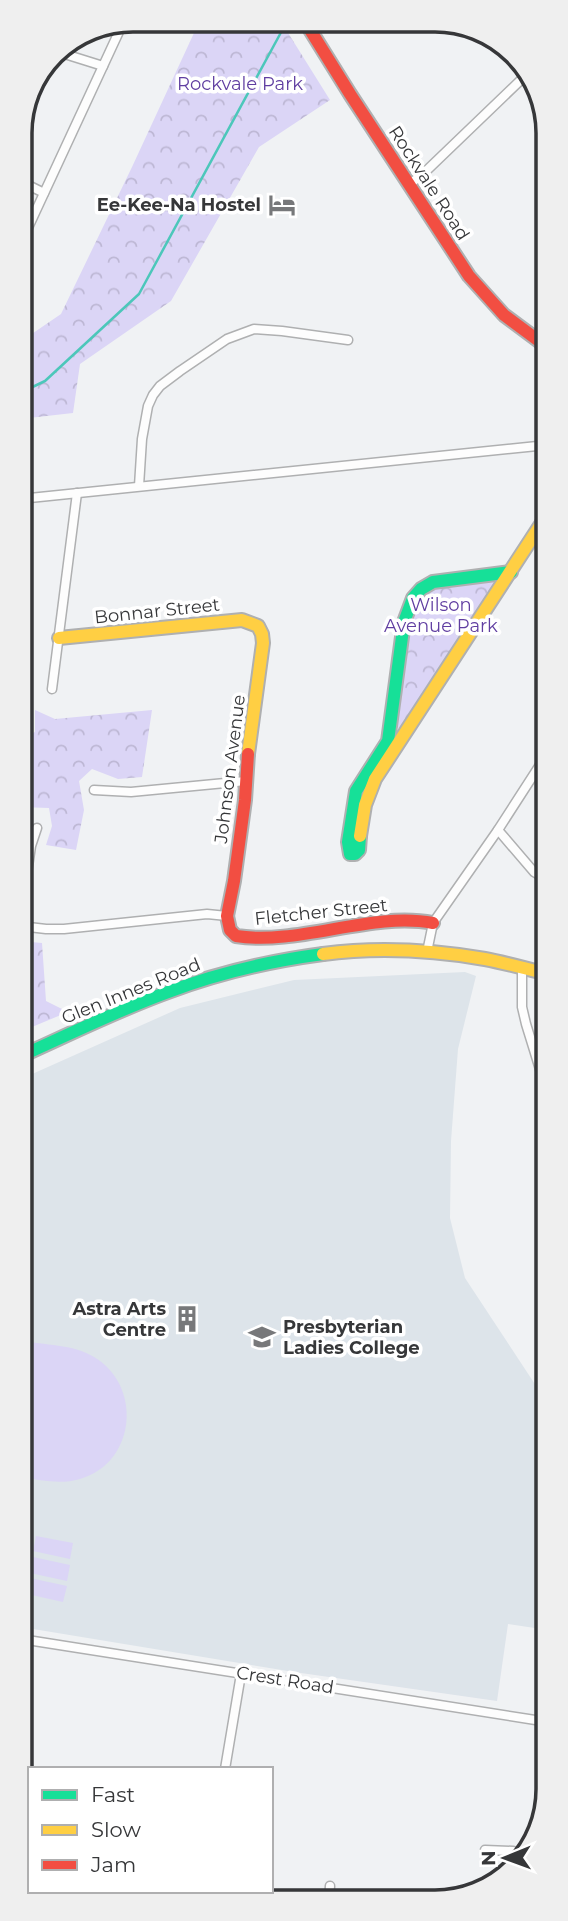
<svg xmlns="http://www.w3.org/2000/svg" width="568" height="1921" font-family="Montserrat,sans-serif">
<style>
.built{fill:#dde4ea}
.grass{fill:#dbd5f6}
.park{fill:url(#park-crowns)}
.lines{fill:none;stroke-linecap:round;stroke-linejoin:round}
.stream{stroke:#4cc7ba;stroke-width:2.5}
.street-casing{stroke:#afb0b1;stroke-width:11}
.fast-casing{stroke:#afb0b1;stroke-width:16}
.slow-casing{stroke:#afb0b1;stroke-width:16}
.jam-casing{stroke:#afb0b1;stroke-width:16}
.street{stroke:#fdfdfd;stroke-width:8}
.fast{stroke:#16e098;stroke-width:12}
.slow{stroke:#ffcf43;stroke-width:12}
.jam{stroke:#f24e42;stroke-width:12}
.labels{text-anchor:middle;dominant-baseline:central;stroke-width:7;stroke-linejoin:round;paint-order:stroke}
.park-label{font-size:18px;fill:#603ea1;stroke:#fff}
.street-label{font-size:18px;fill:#363739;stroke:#fff}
.poi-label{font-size:18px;font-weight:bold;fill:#363739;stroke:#fff;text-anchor:end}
.rim{fill:none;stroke:#363739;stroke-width:3.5}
</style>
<defs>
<pattern id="park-crowns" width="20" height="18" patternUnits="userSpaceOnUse" patternTransform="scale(1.75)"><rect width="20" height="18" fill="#dbd5f6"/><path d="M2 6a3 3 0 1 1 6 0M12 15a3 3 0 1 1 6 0" fill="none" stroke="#bdb7d4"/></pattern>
</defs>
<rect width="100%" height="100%" fill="#f0f2f4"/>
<polygon class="built" points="465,972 476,976 458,1049 451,1141 450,1218 465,1278 548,1404 548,1630 508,1624 497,1701 294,1672 21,1627 21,1079 180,1008 294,980"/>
<g class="grass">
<path d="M21 1341C44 1345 73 1344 94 1357 143 1386 136 1463 80 1479 60 1485 40 1480 21 1477Z"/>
<polygon points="36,1536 73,1543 70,1559 33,1551"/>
<polygon points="33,1557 70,1565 67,1581 30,1573"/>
<polygon points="30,1578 67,1586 63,1602 27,1594"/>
</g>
<g class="park">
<polygon points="200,20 280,20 330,100 259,147 171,301 80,364 73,413 20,419 20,342 61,314 132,167"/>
<polygon points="497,579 499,581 401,728 398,728 396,726 411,606 426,587"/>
<polygon points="35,710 55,719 152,710 142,777 118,779 92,769 79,781 84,810 76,850 46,845 52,826 49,808 20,807 20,739 35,732"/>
<polygon points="20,941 42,943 46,1001 68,1012 20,1032"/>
</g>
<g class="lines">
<polyline class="stream" points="20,393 45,381 139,294 285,25"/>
<defs>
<g id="street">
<polyline points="55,51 103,66"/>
<polyline points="20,181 44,193"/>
<polyline points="410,184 424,173 527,74"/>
<polyline points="20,245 123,23"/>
<polyline points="139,486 142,439 148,406 153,395 160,386 180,371 227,339 254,329 282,331 348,340"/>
<polyline points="20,499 547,445"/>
<polyline points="52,689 77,493"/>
<polyline points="94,790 131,792 246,781"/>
<polyline points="498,830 534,872 548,880"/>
<polyline points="20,921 31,846 37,828"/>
<polyline points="20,926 46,929 64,929 207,914 227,916"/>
<polyline points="427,952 433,923 498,830 547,754"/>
<polyline points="522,968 522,1007 526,1024 548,1095"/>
<polyline points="548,1137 545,1187 548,1223"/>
<polyline points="21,1639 548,1722"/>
<polyline points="225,1769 241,1674"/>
<polyline points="485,1850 513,1851 524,1855"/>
<polyline points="329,1900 330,1886"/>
</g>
<g id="fast">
<polyline points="360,836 359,850 355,854 350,854 348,842 356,791 388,741 404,622 413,598 421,589 433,582 511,572"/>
<path d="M21 1056C70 1034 118 1010 168 992 218 973 270 961 323 954"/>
</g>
<g id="slow">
<polyline points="59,638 242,620 258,626 262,634 263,643 248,754"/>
<polyline points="360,836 365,805 375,779 547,515"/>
<path d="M323 954C377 947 432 950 485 959 506 963 527 969 548 974"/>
</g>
<g id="jam">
<polyline points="304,20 350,94 469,276 504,315 547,347"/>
<path d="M248 754 245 800 234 881 227 916 230 930 236 936C299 946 372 911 433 923"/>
</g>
</defs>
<use href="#street" class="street-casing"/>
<use href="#fast" class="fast-casing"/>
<use href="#slow" class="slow-casing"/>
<use href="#jam" class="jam-casing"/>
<use href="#street" class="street"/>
<use href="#fast" class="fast"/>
<use href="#slow" class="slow"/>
<use href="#jam" class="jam"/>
</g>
<defs>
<symbol id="hotel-bare" viewBox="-9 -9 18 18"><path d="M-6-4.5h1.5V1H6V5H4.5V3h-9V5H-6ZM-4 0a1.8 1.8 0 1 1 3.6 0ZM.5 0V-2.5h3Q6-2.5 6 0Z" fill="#77787a" stroke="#fff" stroke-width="2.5" paint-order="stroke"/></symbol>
<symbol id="building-bare" viewBox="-9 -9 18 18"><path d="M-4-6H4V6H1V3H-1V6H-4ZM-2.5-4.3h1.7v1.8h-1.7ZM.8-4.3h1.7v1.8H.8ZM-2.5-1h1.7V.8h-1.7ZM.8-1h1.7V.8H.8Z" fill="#77787a" stroke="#fff" stroke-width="2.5" paint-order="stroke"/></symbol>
<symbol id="school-bare" viewBox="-9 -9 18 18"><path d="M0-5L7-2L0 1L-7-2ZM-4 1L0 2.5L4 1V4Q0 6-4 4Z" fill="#77787a" stroke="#fff" stroke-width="2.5" paint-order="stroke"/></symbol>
</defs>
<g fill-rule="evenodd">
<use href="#hotel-bare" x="263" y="186" width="38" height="38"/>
<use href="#building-bare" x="168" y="1300" width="38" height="38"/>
<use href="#school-bare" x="243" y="1318" width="38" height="38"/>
</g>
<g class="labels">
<g class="park-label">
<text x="240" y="84">Rockvale Park</text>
<text x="441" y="605">Wilson<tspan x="441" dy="21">Avenue Park</tspan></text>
</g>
<g class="street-label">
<text transform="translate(429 183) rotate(57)">Rockvale Road</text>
<text transform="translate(157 611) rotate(-6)">Bonnar Street</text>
<text transform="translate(230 769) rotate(-83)">Johnson Avenue</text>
<text transform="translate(321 912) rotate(-6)">Fletcher Street</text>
<text transform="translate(131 991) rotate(-22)">Glen Innes Road</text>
<text transform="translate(285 1680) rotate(9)">Crest Road</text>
</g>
<g class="poi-label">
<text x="261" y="205">Ee-Kee-Na Hostel</text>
<text x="166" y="1309">Astra Arts<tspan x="166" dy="21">Centre</tspan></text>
<text x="283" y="1327" text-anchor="start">Presbyterian<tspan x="283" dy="21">Ladies College</tspan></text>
</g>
</g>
<path d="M0 0H568V1921H0ZM133 32H435A101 101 0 0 1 536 133V1789A101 101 0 0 1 435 1890H133A101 101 0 0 1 32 1789V133A101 101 0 0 1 133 32Z" fill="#efefef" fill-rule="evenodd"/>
<path class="rim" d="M133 32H435A101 101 0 0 1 536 133V1789A101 101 0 0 1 435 1890H133A101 101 0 0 1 32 1789V133A101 101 0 0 1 133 32Z"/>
<rect x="28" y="1767" width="245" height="126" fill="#ffffff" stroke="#afafb0" stroke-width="2"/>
<rect x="42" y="1790" width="35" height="10" fill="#16e098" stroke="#afafb0" stroke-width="2"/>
<text x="91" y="1802" font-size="21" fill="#363739">Fast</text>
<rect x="42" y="1825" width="35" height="10" fill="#ffcf43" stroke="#afafb0" stroke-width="2"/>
<text x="91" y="1837" font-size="21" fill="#363739">Slow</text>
<rect x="42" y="1860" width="35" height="10" fill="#f24e42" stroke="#afafb0" stroke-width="2"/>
<text x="91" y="1872" font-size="21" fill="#363739">Jam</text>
<g transform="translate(505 1858) rotate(269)" stroke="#ffffff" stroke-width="5" paint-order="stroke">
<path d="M0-5L12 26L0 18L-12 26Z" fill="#363739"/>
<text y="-10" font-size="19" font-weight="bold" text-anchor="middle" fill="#363739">N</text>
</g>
</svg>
